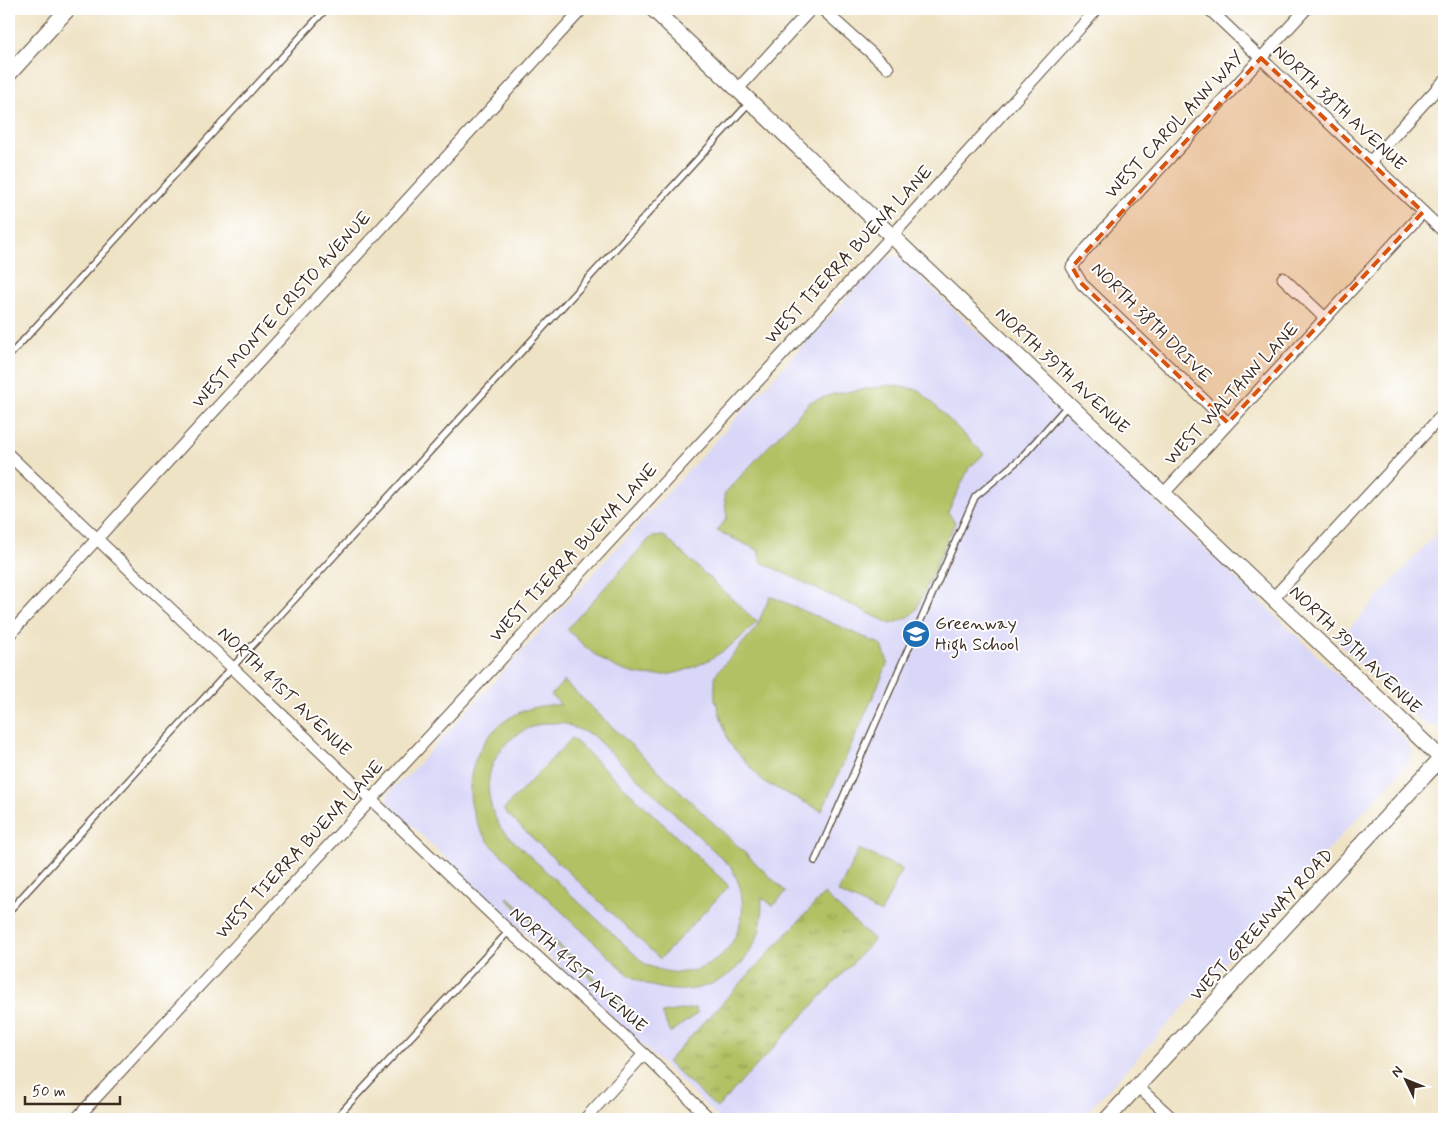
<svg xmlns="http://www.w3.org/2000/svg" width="1453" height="1128" font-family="Mynerve,sans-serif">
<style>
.built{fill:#d9d7f8}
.grass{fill:#b2c164;stroke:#767641;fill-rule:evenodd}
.park{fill:url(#park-tufts);stroke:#767641}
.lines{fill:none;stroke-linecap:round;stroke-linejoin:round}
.lane-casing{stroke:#564637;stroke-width:8}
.street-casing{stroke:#564637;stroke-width:13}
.secondary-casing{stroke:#564637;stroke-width:17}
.lane{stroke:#fff;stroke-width:5.5}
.street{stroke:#fff;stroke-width:11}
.secondary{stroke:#fff;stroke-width:15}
.marked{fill:#d7540e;fill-opacity:0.2;stroke:#d7540e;stroke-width:4;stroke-dasharray:10 6;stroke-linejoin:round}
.labels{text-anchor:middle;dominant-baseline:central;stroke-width:4;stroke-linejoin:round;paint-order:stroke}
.street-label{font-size:18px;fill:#3b2a1e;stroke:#fff}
.poi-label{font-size:18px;fill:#3b2a1e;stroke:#fff;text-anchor:start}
</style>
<defs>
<pattern id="park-tufts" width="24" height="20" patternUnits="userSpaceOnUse" patternTransform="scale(1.25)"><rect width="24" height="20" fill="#b2c164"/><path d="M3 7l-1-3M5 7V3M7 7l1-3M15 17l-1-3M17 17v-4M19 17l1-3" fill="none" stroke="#929d52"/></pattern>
</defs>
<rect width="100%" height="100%" fill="#fff"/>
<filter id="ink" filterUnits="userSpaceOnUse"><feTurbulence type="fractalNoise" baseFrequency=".02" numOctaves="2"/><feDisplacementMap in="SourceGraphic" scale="10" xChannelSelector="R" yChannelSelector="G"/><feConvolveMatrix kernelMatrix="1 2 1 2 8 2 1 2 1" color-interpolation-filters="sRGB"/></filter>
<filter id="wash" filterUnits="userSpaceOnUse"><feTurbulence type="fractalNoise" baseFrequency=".0096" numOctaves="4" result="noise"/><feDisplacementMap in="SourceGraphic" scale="20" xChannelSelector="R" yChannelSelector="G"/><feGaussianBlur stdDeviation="1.12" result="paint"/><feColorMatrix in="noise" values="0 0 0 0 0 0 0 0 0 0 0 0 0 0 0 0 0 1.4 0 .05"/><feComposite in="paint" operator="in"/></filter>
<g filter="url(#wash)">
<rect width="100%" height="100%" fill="#efe3c5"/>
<g class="built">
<polygon points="893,256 899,257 1402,736 1411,750 1411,759 1408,763 1081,1119 720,1119 388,803 388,794 391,790 410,773 879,263"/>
<polygon points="1444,525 1444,725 1431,726 1420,721 1337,642"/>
</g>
<g class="grass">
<polygon points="891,385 919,390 984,454 969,468 948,512 955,523 916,610 909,617 891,624 761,562 758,550 717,531 727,518 724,494 810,402 834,394"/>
<path d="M664 536 757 622C725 656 673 688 625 671 602 663 583 646 567 629L651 537Z"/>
<polygon points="770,596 882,645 888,663 822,811 764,782 729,743 715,699 715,675 756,628"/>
<path d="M564 681 786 892 773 906 762 897C761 909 763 921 759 932 741 988 677 1006 629 975L493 847C441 790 483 701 561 705L551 695ZM545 723H563L592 735 730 866C769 926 710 997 645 964L502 830C473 785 492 735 545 723Z"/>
<polygon points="572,738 729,886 660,959 503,810"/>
<polygon points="859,849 902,869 881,913 838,892"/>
<polygon points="508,897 623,1005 621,1007 507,899"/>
<polygon points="695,1008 698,1013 670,1033 662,1013"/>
</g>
<polygon class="park" points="824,894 874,940 717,1108 667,1062"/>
</g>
<g filter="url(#ink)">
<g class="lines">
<defs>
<g id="lane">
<polyline points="9,356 326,9"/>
<polyline points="815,861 975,497 1021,458 1067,406"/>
<polyline points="9,911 750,102"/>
<polyline points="335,1119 509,931"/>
</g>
<g id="street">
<polyline points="822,9 888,68"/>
<polyline points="1209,9 1444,232"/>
<polyline points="737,90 811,9"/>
<polyline points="1370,162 1444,81"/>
<polyline points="1283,278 1325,318"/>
<polyline points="1228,423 1082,284 1072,267 1087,248 1306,9"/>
<polyline points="9,455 509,931 644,1054 710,1119"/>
<polyline points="1164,493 1423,212"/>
<polyline points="1274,597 1444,413"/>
<polyline points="9,635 582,9"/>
<polyline points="1137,1086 1173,1119"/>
<polyline points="76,1119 892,236 1097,9"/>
<polyline points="585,1119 644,1054"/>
</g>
<g id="secondary">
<polyline points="653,9 1444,761"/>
<polyline points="9,74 68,9"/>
<polyline points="1107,1119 1444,755"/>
</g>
</defs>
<use href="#lane" class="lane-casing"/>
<use href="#street" class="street-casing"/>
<use href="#secondary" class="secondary-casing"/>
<use href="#lane" class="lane"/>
<use href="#street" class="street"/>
<use href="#secondary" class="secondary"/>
</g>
</g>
<path class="marked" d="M1261 58 1423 212 1228 423 1082 284 1072 267Z"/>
<defs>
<symbol id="school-disc" viewBox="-11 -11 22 22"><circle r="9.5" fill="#1f6fb2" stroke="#fff"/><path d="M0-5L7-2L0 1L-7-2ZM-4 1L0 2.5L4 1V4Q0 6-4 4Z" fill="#fff"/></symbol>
</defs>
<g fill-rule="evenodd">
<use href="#school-disc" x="900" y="618" width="32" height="32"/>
</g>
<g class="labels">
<g class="street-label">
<text transform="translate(1339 108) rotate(43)">NORTH 38TH AVENUE</text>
<text transform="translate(1175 125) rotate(-47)">WEST CAROL ANN WAY</text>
<text transform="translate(849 255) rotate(-47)">WEST TIERRA BUENA LANE</text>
<text transform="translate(282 310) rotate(-48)">WEST MONTE CRISTO AVENUE</text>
<text transform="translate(1151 323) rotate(45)">NORTH 38TH DRIVE</text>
<text transform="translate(1062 371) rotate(43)">NORTH 39TH AVENUE</text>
<text transform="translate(1232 394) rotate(-47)">WEST WALTANN LANE</text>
<text transform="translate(574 553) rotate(-47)">WEST TIERRA BUENA LANE</text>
<text transform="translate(1355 650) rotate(44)">NORTH 39TH AVENUE</text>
<text transform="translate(284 692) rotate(44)">NORTH 41ST AVENUE</text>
<text transform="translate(300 850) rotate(-47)">WEST TIERRA BUENA LANE</text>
<text transform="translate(1262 925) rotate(-47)">WEST GREENWAY ROAD</text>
<text transform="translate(578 970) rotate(42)">NORTH 41ST AVENUE</text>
</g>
<g class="poi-label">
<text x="935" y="624">Greenway<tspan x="935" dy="21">High School</tspan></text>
</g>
</g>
<rect width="1453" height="1128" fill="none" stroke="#fff" stroke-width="30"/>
<g transform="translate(1406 1080) rotate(313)" stroke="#ffffff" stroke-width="4" paint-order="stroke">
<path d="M0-4L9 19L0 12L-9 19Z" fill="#3b2a1e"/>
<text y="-8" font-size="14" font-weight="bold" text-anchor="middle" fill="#3b2a1e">N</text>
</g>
<path d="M25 1096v8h95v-8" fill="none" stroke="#3b2a1e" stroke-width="2.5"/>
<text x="32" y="1096" font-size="15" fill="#3b2a1e" stroke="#ffffff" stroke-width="4" paint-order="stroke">50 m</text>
</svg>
